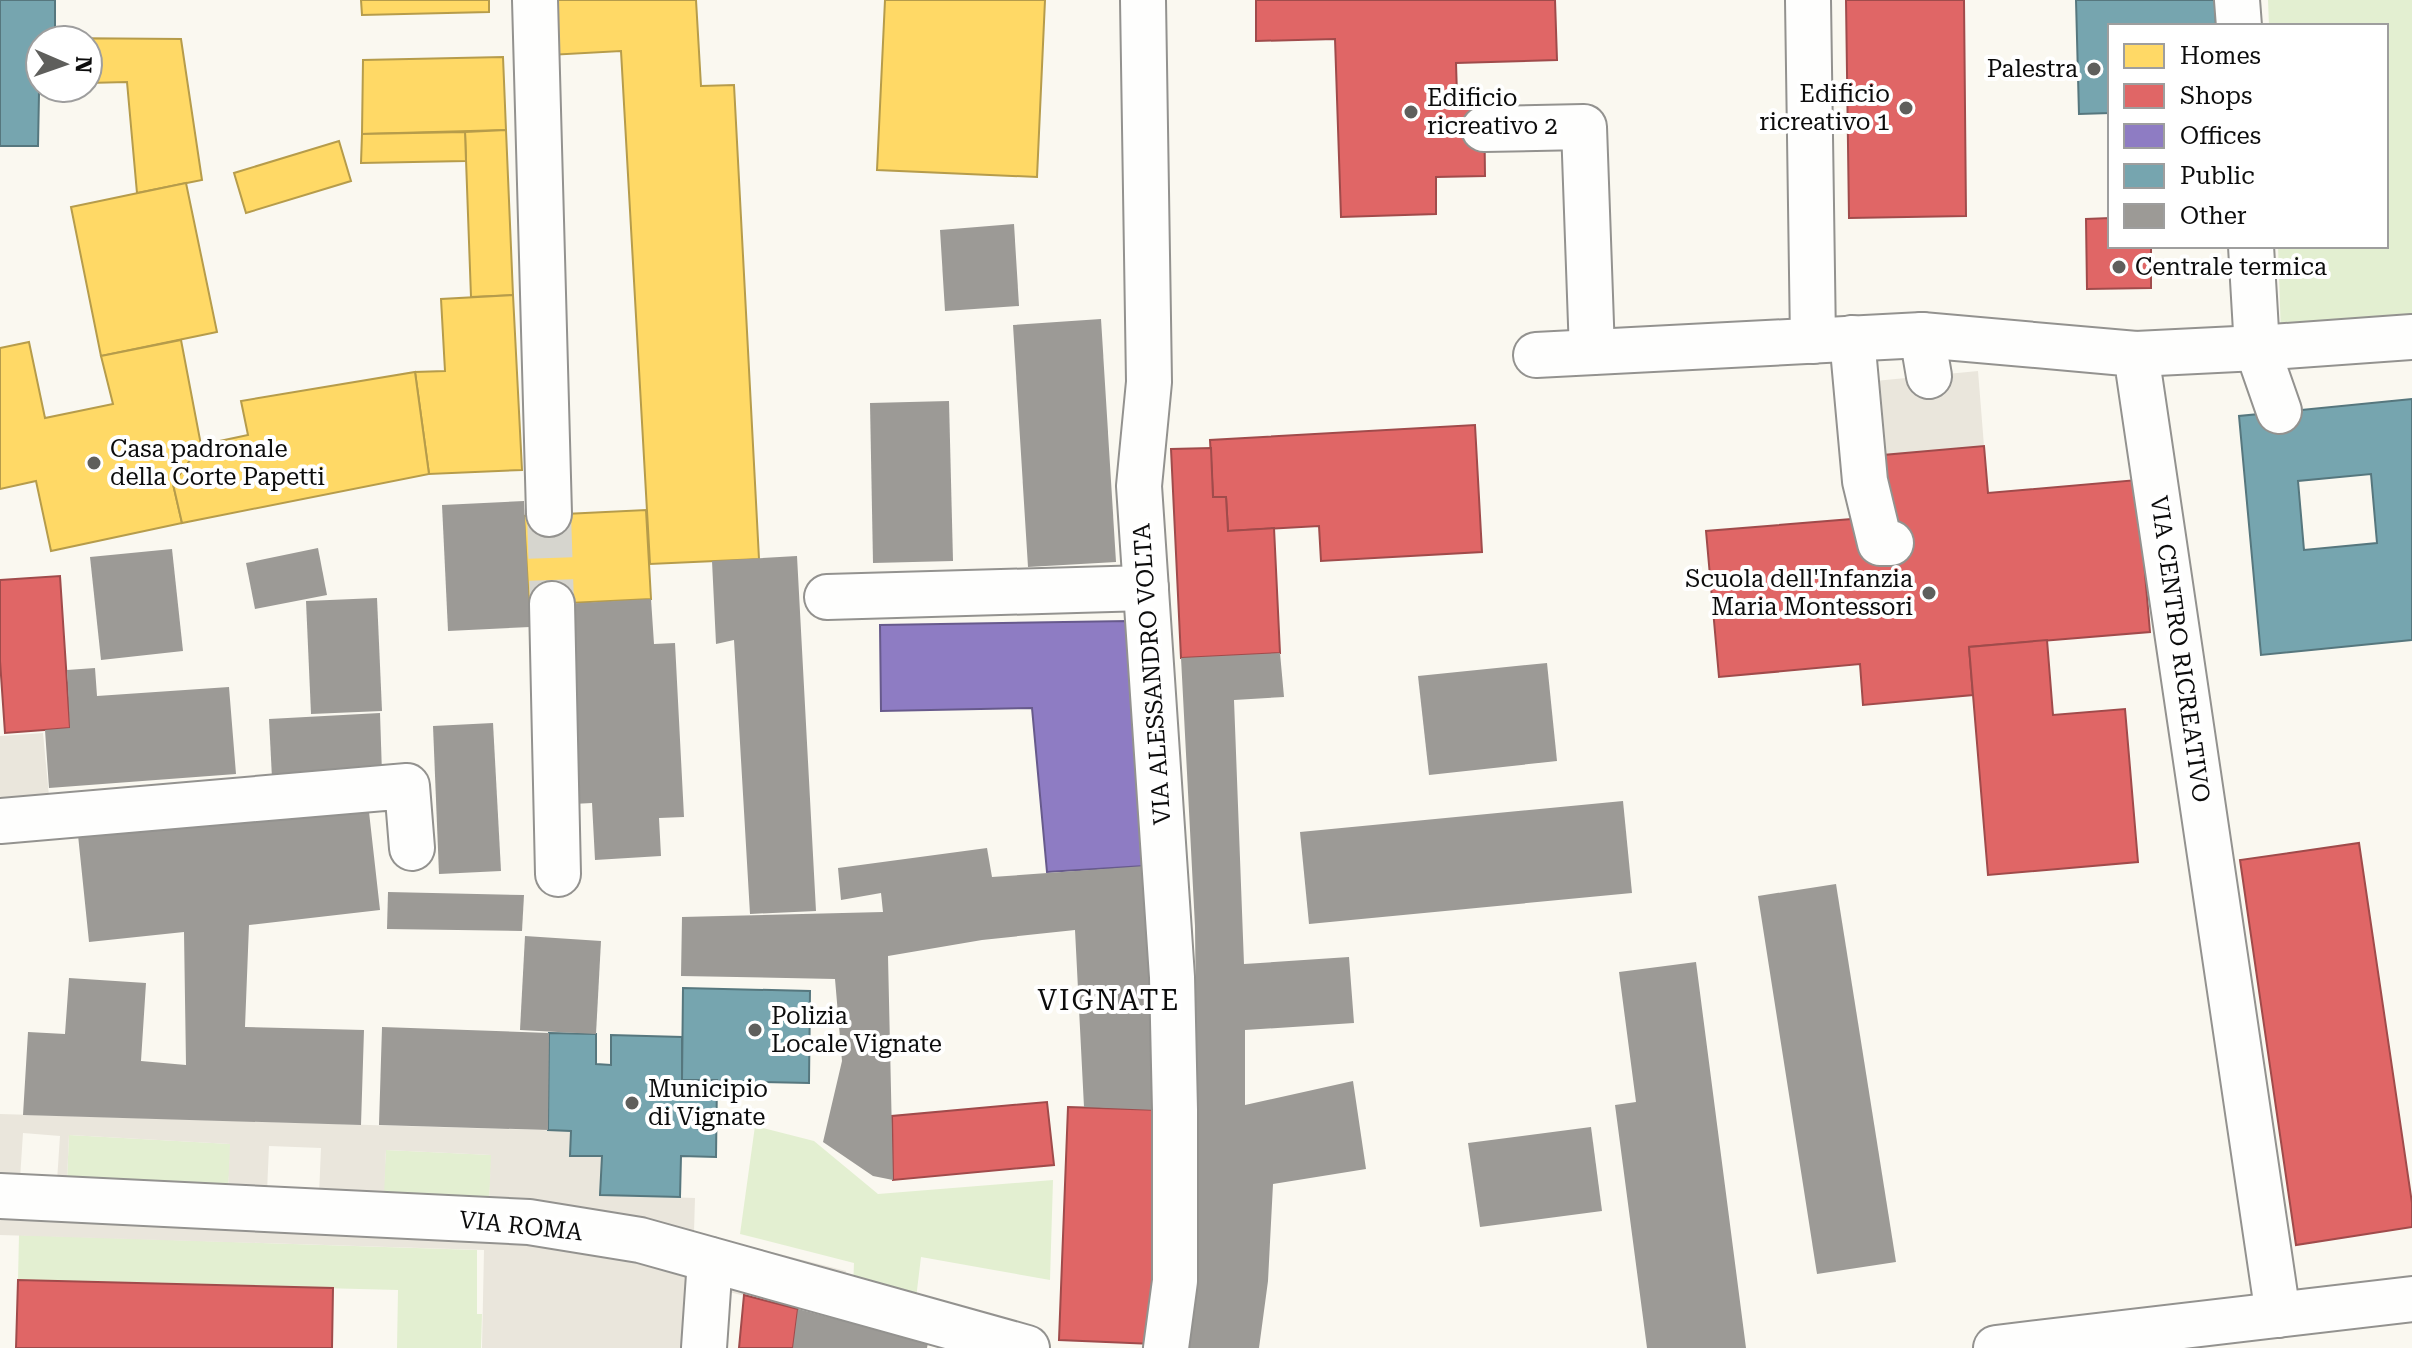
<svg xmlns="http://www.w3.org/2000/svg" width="2412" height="1348" font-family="'Roboto Serif',serif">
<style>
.green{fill:#e3efd1}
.plaza{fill:#eae6dc;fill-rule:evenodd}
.homes{fill:#ffd966;stroke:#b69c4b;stroke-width:2}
.shops{fill:#e06666;stroke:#a04b4b;stroke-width:2}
.offices{fill:#8e7cc3;stroke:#675a8c;stroke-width:2}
.public{fill:#76a5af;stroke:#56777e;stroke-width:2;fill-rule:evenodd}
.building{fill:#9c9a96}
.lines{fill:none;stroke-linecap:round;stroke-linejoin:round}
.minor-tunnel{stroke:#d6d5ce;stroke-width:44;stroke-dasharray:44 22;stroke-linecap:butt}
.minor-casing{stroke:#93928f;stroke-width:48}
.minor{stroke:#fefefd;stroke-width:44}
.poi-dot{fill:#5f5f5c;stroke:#fff;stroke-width:3}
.labels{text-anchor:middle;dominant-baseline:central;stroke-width:8;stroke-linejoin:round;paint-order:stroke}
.poi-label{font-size:24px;fill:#0c0c0c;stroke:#fff;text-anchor:start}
.street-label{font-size:24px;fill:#0c0c0c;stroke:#fff}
.quarter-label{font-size:28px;letter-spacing:2px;fill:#0c0c0c;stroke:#fff}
</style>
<rect width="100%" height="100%" fill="#faf8f0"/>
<g class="green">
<polygon points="2268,0 2412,0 2412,324 2281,335 2278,246 2386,246 2386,26 2269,26"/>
<polygon points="755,1126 814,1141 878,1194 1053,1180 1050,1280 921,1257 915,1307 853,1288 854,1263 740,1234"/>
<polygon points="69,1135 231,1144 228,1190 67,1180"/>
<polygon points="386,1150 492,1155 489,1202 383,1196"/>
<polygon points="19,1235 477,1250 477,1314 482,1314 481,1348 397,1348 398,1290 18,1280"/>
</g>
<g class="plaza">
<polygon points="1978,371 1984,446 1883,455 1875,381"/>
<polygon points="43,733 53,838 0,842 0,736"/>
<path d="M0 1114 571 1131V1156H602L601 1195 695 1198 694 1232 846 1271 834 1318 709 1287 704 1348H482L484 1250 0 1235ZM23 1133 60 1136 57 1181 20 1179ZM69 1135 230 1144 228 1190 67 1180ZM269 1146 321 1148 319 1195 267 1192ZM386 1150 491 1155 489 1202 384 1196Z"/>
</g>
<g class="homes">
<polygon points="361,0 489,0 489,12 362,15"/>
<polygon points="546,0 696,0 701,86 734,85 759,559 650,564 621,51 549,55"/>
<polygon points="885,0 1045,0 1037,177 877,170"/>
<polygon points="55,38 181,39 202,180 137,193 127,82 88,83 88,40 55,40"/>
<polygon points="503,57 506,130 362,134 363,60"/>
<polygon points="506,130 513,295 471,297 465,132"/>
<polygon points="465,132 466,161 361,163 362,134"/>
<polygon points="339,141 351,181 246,213 234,173"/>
<polygon points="186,183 217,332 101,356 71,207"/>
<polygon points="513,295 522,470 429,474 415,372 445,371 441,299"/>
<polygon points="181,340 201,445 173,484 182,523 51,551 36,481 0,489 0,348 29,342 45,418 113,404 101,356"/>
<polygon points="415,372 429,474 182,523 173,484 201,445 248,435 241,401"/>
<polygon points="646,510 651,599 529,605 524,516"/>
</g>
<g class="shops">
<polygon points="1256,0 1555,0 1557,60 1456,63 1457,95 1484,95 1485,176 1436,177 1436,214 1341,217 1335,39 1256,41"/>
<polygon points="1846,0 1964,0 1966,216 1849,218"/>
<polygon points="2110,218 2110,246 2151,246 2151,288 2087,289 2086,219"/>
<polygon points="1475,425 1482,552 1321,561 1319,526 1228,531 1226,497 1213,497 1210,440"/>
<polygon points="1984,446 1988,493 2137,480 2150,632 1969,647 1973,695 1863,705 1860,664 1719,677 1706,531 1864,518 1883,455"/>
<polygon points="1211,448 1213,497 1226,497 1228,531 1274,528 1280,653 1181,658 1171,449"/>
<polygon points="60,576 70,728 5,733 0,661 0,580"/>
<polygon points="2047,640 2053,715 2125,709 2138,862 1988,875 1969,647"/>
<polygon points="2359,843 2412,1203 2412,1227 2296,1245 2240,860"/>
<polygon points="1047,1102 1054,1165 893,1180 892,1116"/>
<polygon points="1068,1107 1161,1110 1153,1344 1059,1340"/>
<polygon points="18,1280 333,1288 332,1348 16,1348"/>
<polygon points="744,1295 798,1309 793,1348 739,1348"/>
</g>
<polygon class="offices" points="1128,621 1145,866 1047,872 1032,708 881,711 880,625"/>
<g class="public">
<polygon points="0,0 55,0 55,40 40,40 38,146 0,146"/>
<polygon points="2076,0 2215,0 2216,26 2110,26 2110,113 2079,114"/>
<path d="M2412 399V640L2261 655 2239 416ZM2371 474 2377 543 2304 550 2298 481Z"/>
<polygon points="683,988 810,991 809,1083 682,1080"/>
<polygon points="549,1033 596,1034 596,1064 611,1065 611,1035 682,1037 682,1080 717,1080 716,1157 681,1156 680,1197 600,1195 602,1156 570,1156 571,1131 548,1130"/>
</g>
<g class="building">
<polygon points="1014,224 1019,306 945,311 940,230"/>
<polygon points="1101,319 1116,562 1028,567 1013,325"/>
<polygon points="949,401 953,561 873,563 870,403"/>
<polygon points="524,501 530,627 448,631 442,505"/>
<polygon points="318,548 327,595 255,609 246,563"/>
<polygon points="172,549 183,651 101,660 90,557"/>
<polygon points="797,556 816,911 750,914 734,640 716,644 712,561"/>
<polygon points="377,598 382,711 311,714 306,601"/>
<polygon points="651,599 654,644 675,643 684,817 659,818 661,856 595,860 592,803 573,804 563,604"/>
<polygon points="1280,653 1284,697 1234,700 1244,964 1349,957 1354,1023 1245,1030 1245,1105 1353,1081 1366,1169 1273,1184 1268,1281 1259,1348 1184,1348 1197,1105 1195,926 1181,658"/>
<polygon points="1547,663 1557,761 1429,775 1418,676"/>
<polygon points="95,668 97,696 229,687 236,774 49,788 45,730 70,728 67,670"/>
<polygon points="380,713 382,773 272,778 269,719"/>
<polygon points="493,723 501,871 439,874 433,726"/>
<polygon points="1623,801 1632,893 1309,924 1300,832"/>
<polygon points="368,803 380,910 249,925 245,1027 364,1030 361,1125 23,1115 28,1032 65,1034 69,978 146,983 141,1061 186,1065 184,932 89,942 78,835"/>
<polygon points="987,848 992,877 1145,866 1156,1110 1084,1107 1075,930 982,940 888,956 893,1180 873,1176 823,1142 842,1061 835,979 681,976 682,917 883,912 881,893 841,900 838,868"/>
<polygon points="1836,884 1896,1262 1817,1274 1758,896"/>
<polygon points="388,892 524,895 522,931 387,929"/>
<polygon points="525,936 601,941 596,1034 520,1030"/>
<polygon points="1696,962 1746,1348 1647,1348 1615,1105 1636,1102 1619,972"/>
<polygon points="382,1027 549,1033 548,1130 379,1125"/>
<polygon points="1591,1127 1602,1211 1480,1227 1468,1143"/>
<polygon points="798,1309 928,1343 927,1348 793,1348"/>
</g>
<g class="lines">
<polyline class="minor-tunnel" points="549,514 552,604"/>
<defs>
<g id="minor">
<polyline points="535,0 549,514"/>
<polyline points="1143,0 1149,382 1139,486 1172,977 1175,1110 1175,1281 1166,1348"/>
<polyline points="1808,0 1813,341"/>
<polyline points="2237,0 2239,26"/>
<polyline points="1484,129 1584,127 1592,352"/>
<polyline points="2251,246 2257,348 2279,411"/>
<polyline points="1922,335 1929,376"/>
<polyline points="1852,338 1865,481 1880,543 1891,543"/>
<polyline points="2136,354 2257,348 2412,337"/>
<polyline points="1536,355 1922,335 2136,354 2278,1315"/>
<polyline points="827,597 1146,588"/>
<polyline points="552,604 558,874"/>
<polyline points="0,821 407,786 412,848"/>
<polyline points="0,1196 529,1222 640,1240 1027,1348"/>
<polyline points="704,1348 710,1260"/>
<polyline points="1996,1348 2412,1299"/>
</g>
</defs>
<use href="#minor" class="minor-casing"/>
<use href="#minor" class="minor"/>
</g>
<g class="poi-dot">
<circle cx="2094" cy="69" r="8"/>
<circle cx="1906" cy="108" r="8"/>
<circle cx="1411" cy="112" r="8"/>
<circle cx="2119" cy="267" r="8"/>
<circle cx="94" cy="463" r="8"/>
<circle cx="1929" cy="593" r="8"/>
<circle cx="755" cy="1030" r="8"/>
<circle cx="632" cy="1103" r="8"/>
</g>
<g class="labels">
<g class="poi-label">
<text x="2078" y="69" text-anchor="end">Palestra</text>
<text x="1890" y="94" text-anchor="end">Edificio<tspan x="1890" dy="28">ricreativo 1</tspan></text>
<text x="1427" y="98">Edificio<tspan x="1427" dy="28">ricreativo 2</tspan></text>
<text x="2135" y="267">Centrale termica</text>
<text x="110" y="449">Casa padronale<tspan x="110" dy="28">della Corte Papetti</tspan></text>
<text x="1913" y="579" text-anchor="end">Scuola dell'Infanzia<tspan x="1913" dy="28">Maria Montessori</tspan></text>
<text x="771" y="1016">Polizia<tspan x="771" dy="28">Locale Vignate</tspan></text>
<text x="648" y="1089">Municipio<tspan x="648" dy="28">di Vignate</tspan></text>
</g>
<g class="street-label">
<text transform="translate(2180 649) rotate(82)">VIA CENTRO RICREATIVO</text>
<text transform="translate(1152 674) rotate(-94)">VIA ALESSANDRO VOLTA</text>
<text transform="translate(521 1226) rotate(6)">VIA ROMA</text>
</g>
<g class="quarter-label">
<text x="1109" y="1000">VIGNATE</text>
</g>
</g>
<rect x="2108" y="24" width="280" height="224" fill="#ffffff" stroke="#9e9e9e" stroke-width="2"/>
<rect x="2124" y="44" width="40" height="24" fill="#ffd966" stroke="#9e9e9e" stroke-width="2"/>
<text x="2180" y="64" font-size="24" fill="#0c0c0c">Homes</text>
<rect x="2124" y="84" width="40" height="24" fill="#e06666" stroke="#9e9e9e" stroke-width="2"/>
<text x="2180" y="104" font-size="24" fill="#0c0c0c">Shops</text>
<rect x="2124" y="124" width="40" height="24" fill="#8e7cc3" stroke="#9e9e9e" stroke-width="2"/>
<text x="2180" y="144" font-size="24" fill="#0c0c0c">Offices</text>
<rect x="2124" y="164" width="40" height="24" fill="#76a5af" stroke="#9e9e9e" stroke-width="2"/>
<text x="2180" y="184" font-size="24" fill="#0c0c0c">Public</text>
<rect x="2124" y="204" width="40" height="24" fill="#9c9a96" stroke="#9e9e9e" stroke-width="2"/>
<text x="2180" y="224" font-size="24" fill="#0c0c0c">Other</text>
<g transform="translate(64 64) rotate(92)"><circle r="38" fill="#ffffff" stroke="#9e9e9e" stroke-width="2"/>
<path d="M0-6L14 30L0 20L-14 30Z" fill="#5f5f5c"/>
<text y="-12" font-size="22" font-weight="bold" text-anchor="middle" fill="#0c0c0c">N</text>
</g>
</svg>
